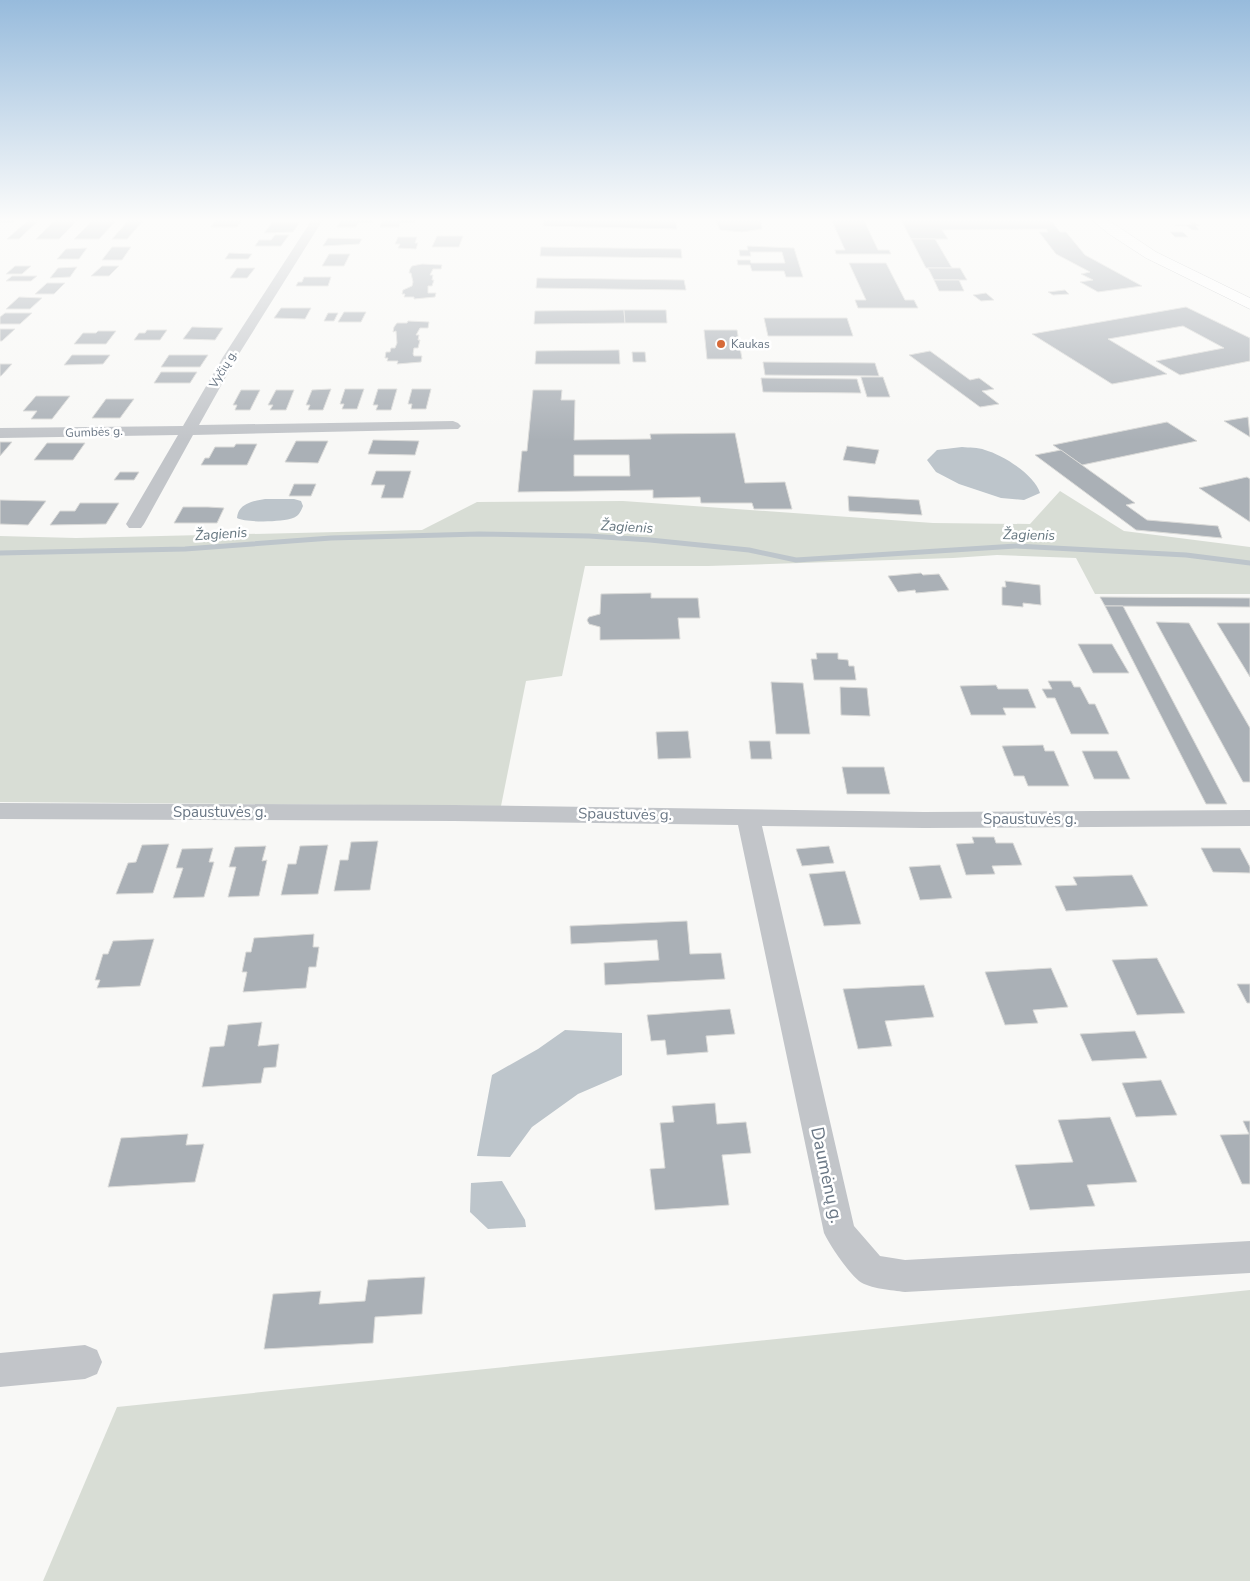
<svg xmlns="http://www.w3.org/2000/svg" width="1250" height="1581" font-family="'Nunito Sans',sans-serif">
<style>
.green{fill:#d8ddd5}
.water{fill:#bdc5cb}
.lines{fill:none;stroke-linecap:round;stroke-linejoin:round}
.stream{stroke:#bdc5cb;stroke-width:5}
.building{fill:#aab0b6;stroke:#dadad8;fill-rule:evenodd}
.major-casing{stroke:#b6b9bd;stroke-width:1}
.minor{fill:#c2c5c9;fill-rule:evenodd}
.major{fill:#fff;fill-rule:evenodd}
.poi-dot{fill:#d66a39;stroke:#fff;stroke-width:2}
.labels{text-anchor:middle;dominant-baseline:central;stroke-width:5;stroke-linejoin:round;paint-order:stroke}
.far-poi-label{font-size:12px;fill:#6a7785;stroke:#fff;text-anchor:start}
.far-street-label{font-size:12px;fill:#6a7785;stroke:#fff}
.far-water-label{font-size:14px;font-style:italic;fill:#667780;stroke:#fff}
.street-label{font-size:15px;fill:#6a7785;stroke:#fff}
.near-street-label{font-size:18px;fill:#6a7785;stroke:#fff}
</style>
<rect width="100%" height="100%" fill="#f8f8f6"/>
<g class="green">
<polygon points="1060,491 1124,531 1250,547 1250,594 1095,594 1076,558 997,555 953,558 708,566 585,566 562,676 526,681 501,806 0,802 0,536 76,538 422,530 477,502 623,501 933,523 1030,524"/>
<polygon points="1250,1290 1250,1581 43,1581 117,1407"/>
</g>
<g class="water">
<path d="M962 447C969 448 978 447 985 450 1003 455 1035 475 1040 493L1024 500 1001 498 959 484 936 472 927 460 937 450Z"/>
<path d="M265 499H294L301 501 303 506C301 511 299 516 293 518 283 522 247 523 237 518 238 503 254 501 265 499Z"/>
<polygon points="565,1030 622,1033 622,1075 578,1094 532,1127 510,1157 477,1156 492,1075 538,1049"/>
<polygon points="502,1181 525,1220 526,1227 488,1229 470,1212 471,1183"/>
</g>
<g class="lines">
<polyline class="stream" points="0,553 185,549 331,538 479,534 589,536 650,540 749,550 796,560 1016,546 1186,555 1250,563"/>
</g>
<g class="building">
<polygon points="416,218 414,223 400,223 399,227 380,227 383,219"/>
<polygon points="544,218 676,221 677,229 543,226"/>
<polygon points="715,218 761,218 762,229 742,232 720,230"/>
<polygon points="863,218 878,250 889,250 891,254 836,254 835,250 845,250 831,219"/>
<polygon points="900,218 1049,218 1060,232 1066,232 1085,255 1142,286 1098,292 1080,282 1093,280 1081,274 1090,272 1056,254 1039,232 1048,232 1046,229 942,230 948,239 911,239"/>
<polygon points="0,219 17,219 12,223 0,223"/>
<polygon points="217,219 243,219 237,227 211,227"/>
<polygon points="374,219 372,223 358,223 356,227 337,227 341,220"/>
<polygon points="27,221 38,221 19,239 7,239"/>
<polygon points="54,221 77,221 59,239 36,239"/>
<polygon points="92,221 116,221 99,239 74,239"/>
<polygon points="128,221 143,221 127,239 112,239"/>
<polygon points="272,223 299,223 293,232 264,233"/>
<polygon points="1190,223 1196,223 1200,226 1196,226 1199,230 1192,230 1187,226 1175,225 1192,224"/>
<polygon points="1170,232 1183,232 1188,237 1175,237"/>
<polygon points="275,235 289,235 281,246 255,246 259,240 271,240"/>
<polygon points="437,236 463,236 459,247 432,247"/>
<polygon points="398,237 417,237 415,243 418,243 416,249 398,248 400,244 395,244"/>
<polygon points="328,238 362,239 359,244 323,246"/>
<polygon points="911,239 935,239 952,268 926,268"/>
<polygon points="747,246 794,248 803,277 786,277 784,271 752,271 750,265 738,265 737,260 750,260 751,263 785,263 782,252 750,252 751,256 740,256 739,250 748,250"/>
<polygon points="112,247 131,247 122,260 102,260"/>
<polygon points="541,247 681,249 682,258 540,256"/>
<polygon points="87,248 79,259 57,259 66,249"/>
<polygon points="229,253 252,254 248,259 225,259"/>
<polygon points="329,254 350,254 344,266 322,266"/>
<polygon points="849,263 886,263 905,300 914,300 918,308 858,308 855,300 866,300"/>
<polygon points="422,264 442,265 441,269 433,269 430,275 433,275 432,280 434,280 432,286 428,286 428,293 436,293 435,297 414,299 414,297 404,297 405,294 402,294 403,290 412,286 413,282 411,273 409,273 410,269 412,266"/>
<polygon points="15,266 31,266 22,274 6,274"/>
<polygon points="102,266 119,266 109,276 91,276"/>
<polygon points="77,267 70,277 50,278 58,268"/>
<polygon points="237,268 255,268 247,278 230,278"/>
<polygon points="928,268 960,268 967,280 934,280"/>
<polygon points="12,276 37,276 31,281 6,281"/>
<polygon points="304,277 331,277 328,286 296,286 298,282 302,282"/>
<polygon points="537,278 684,280 686,290 536,288"/>
<polygon points="934,280 959,280 964,291 939,291"/>
<polygon points="47,283 65,283 54,294 35,294"/>
<polygon points="1065,290 1069,294 1053,295 1048,292"/>
<polygon points="986,293 994,300 981,301 973,295"/>
<polygon points="19,297 42,298 30,309 6,309"/>
<polygon points="1186,307 1250,338 1250,361 1180,375 1156,361 1224,348 1183,326 1108,339 1167,374 1112,384 1032,334"/>
<polygon points="281,308 311,308 305,319 274,318"/>
<polygon points="624,310 625,323 534,324 535,311"/>
<polygon points="624,310 666,310 667,323 625,323"/>
<polygon points="344,312 366,312 361,322 338,322"/>
<polygon points="5,313 32,313 20,324 0,324 0,317"/>
<polygon points="328,313 338,313 334,321 324,321"/>
<polygon points="764,318 847,318 853,336 768,336"/>
<polygon points="408,321 429,322 428,328 420,328 416,335 419,335 418,340 420,340 418,348 414,348 413,354 414,356 422,356 421,362 397,364 398,361 387,361 388,358 385,358 386,352 390,352 391,348 395,348 397,343 396,331 393,332 394,327 397,323 407,323"/>
<polygon points="192,327 223,328 215,340 183,339"/>
<polygon points="0,329 15,329 2,341 0,341"/>
<polygon points="147,330 167,330 160,340 134,340 139,333 145,333"/>
<polygon points="704,330 737,330 742,359 707,359"/>
<polygon points="98,331 116,331 106,344 74,344 83,333 96,333"/>
<polygon points="619,350 620,364 535,364 536,351"/>
<polygon points="930,351 970,380 979,378 994,389 982,391 999,404 980,407 909,355"/>
<polygon points="632,352 645,352 646,362 633,362"/>
<polygon points="72,355 110,355 103,364 64,365"/>
<polygon points="169,355 208,355 200,367 161,367"/>
<polygon points="763,362 875,363 879,376 765,375"/>
<polygon points="0,364 12,364 1,376 0,376"/>
<polygon points="161,372 197,372 190,383 154,383"/>
<polygon points="861,377 883,377 890,397 867,397"/>
<polygon points="761,378 857,379 861,393 763,392"/>
<polygon points="331,389 323,410 308,410 310,405 306,405 312,390"/>
<polygon points="345,389 364,389 357,409 342,409 344,404 340,404"/>
<polygon points="378,389 397,389 391,410 376,410 378,405 373,405"/>
<polygon points="412,389 431,389 426,409 411,409 412,404 408,404"/>
<polygon points="241,390 260,390 250,410 235,410 237,405 233,405"/>
<polygon points="276,390 294,390 286,410 270,410 273,405 268,405"/>
<path d="M533 390H562L561 400H575L574 440 651 439 650 434 735 433 745 483 785 482 792 509H754L752 503H701L700 497 653 498V490L518 492 522 451H527ZM574 455H629L630 476H574Z"/>
<polygon points="36,396 70,396 52,419 31,419 37,411 23,411"/>
<polygon points="106,399 134,399 120,418 92,418"/>
<polygon points="1248,417 1250,437 1224,421"/>
<polygon points="1167,422 1197,441 1082,465 1053,445"/>
<polygon points="373,440 419,441 415,455 368,454"/>
<polygon points="296,441 328,441 318,463 285,462"/>
<polygon points="0,442 12,442 0,456"/>
<polygon points="47,443 85,443 73,460 34,460"/>
<polygon points="236,444 257,444 247,465 201,465 205,458 209,458 215,447 234,447"/>
<polygon points="847,446 879,450 875,464 843,460"/>
<polygon points="1061,450 1135,503 1126,505 1147,520 1218,526 1222,538 1136,530 1035,455"/>
<polygon points="376,471 411,471 403,498 381,498 385,485 371,485"/>
<polygon points="120,472 139,472 134,480 114,480"/>
<polygon points="1247,477 1250,479 1250,522 1199,488"/>
<polygon points="294,484 316,484 311,496 289,496"/>
<polygon points="848,496 919,500 922,515 849,511"/>
<polygon points="0,500 46,501 28,525 0,524"/>
<polygon points="80,503 119,503 106,524 50,525 60,511 75,511"/>
<polygon points="183,507 208,507 224,508 217,523 174,523"/>
<polygon points="921,573 923,575 939,574 949,590 916,593 915,590 898,592 888,576"/>
<polygon points="1005,581 1040,585 1041,605 1023,603 1023,607 1002,605 1002,587 1006,587"/>
<polygon points="651,593 651,598 698,598 700,618 678,618 680,639 600,640 600,627 589,624 587,620 589,617 600,614 601,594"/>
<polygon points="1100,597 1250,598 1250,607 1105,606"/>
<polygon points="1105,606 1123,606 1227,804 1206,804"/>
<polygon points="1156,622 1189,623 1250,728 1250,782 1243,782"/>
<polygon points="1217,623 1250,623 1250,677"/>
<polygon points="1078,644 1112,644 1129,673 1093,673"/>
<polygon points="816,653 838,653 838,659 848,660 849,666 854,666 856,680 814,680 811,659 817,659"/>
<polygon points="1048,681 1071,681 1074,687 1080,687 1089,704 1095,704 1109,734 1071,734 1055,698 1047,698 1042,689 1052,689"/>
<polygon points="771,682 803,683 810,734 776,734"/>
<polygon points="996,685 998,689 1028,689 1036,708 1003,708 1006,715 971,715 960,686"/>
<polygon points="840,687 867,688 870,716 841,715"/>
<polygon points="688,731 691,758 658,759 656,732"/>
<polygon points="749,741 770,741 772,759 751,759"/>
<polygon points="1043,745 1045,751 1054,751 1069,786 1028,786 1024,776 1014,776 1002,746"/>
<polygon points="1082,751 1117,751 1130,779 1094,779"/>
<polygon points="842,767 884,767 890,794 847,794"/>
<polygon points="972,837 994,837 996,843 1013,843 1022,865 992,866 995,874 966,875 956,844 974,843"/>
<polygon points="378,841 370,890 334,891 340,860 348,860 351,842"/>
<polygon points="169,844 153,893 116,894 128,863 136,862 142,845"/>
<polygon points="328,845 318,894 281,895 288,864 296,864 300,846"/>
<polygon points="266,846 262,861 267,860 259,896 228,897 236,867 229,867 235,847"/>
<polygon points="829,846 834,863 802,866 796,849"/>
<polygon points="213,848 209,862 214,862 204,897 173,898 183,868 176,868 182,849"/>
<polygon points="1201,848 1240,848 1250,867 1250,873 1213,872"/>
<polygon points="940,865 952,898 920,900 909,867"/>
<polygon points="845,871 861,924 824,926 809,874"/>
<polygon points="1132,875 1148,906 1066,911 1055,886 1077,885 1073,877"/>
<polygon points="687,921 690,954 721,953 725,979 605,985 604,963 659,960 657,940 571,944 570,926"/>
<polygon points="314,934 313,947 319,947 316,967 309,967 306,988 243,992 247,972 242,972 246,952 251,952 254,938"/>
<polygon points="154,939 140,986 97,988 100,980 95,980 103,954 108,954 113,941"/>
<polygon points="1157,958 1185,1013 1137,1015 1112,960"/>
<polygon points="1051,968 1068,1007 1033,1010 1038,1023 1005,1025 985,972"/>
<polygon points="1237,984 1250,984 1250,1003 1247,1003"/>
<polygon points="924,985 934,1017 885,1021 892,1046 858,1049 843,989"/>
<polygon points="730,1009 735,1034 706,1036 708,1052 667,1055 665,1040 651,1041 647,1015"/>
<polygon points="262,1022 258,1046 279,1044 276,1067 264,1068 261,1083 202,1087 210,1047 224,1046 228,1025"/>
<polygon points="1135,1031 1147,1058 1092,1061 1080,1034"/>
<polygon points="1161,1080 1177,1115 1136,1117 1122,1083"/>
<polygon points="715,1103 717,1124 746,1122 751,1153 722,1155 729,1205 655,1210 650,1169 665,1168 660,1123 674,1122 672,1106"/>
<polygon points="1110,1117 1137,1182 1087,1185 1095,1206 1030,1210 1015,1165 1073,1162 1058,1120"/>
<polygon points="1243,1121 1250,1121 1250,1184 1242,1184 1220,1135 1249,1134"/>
<polygon points="188,1134 186,1145 204,1144 195,1182 108,1187 121,1138"/>
<polygon points="425,1277 422,1314 375,1317 373,1343 264,1349 273,1294 321,1291 319,1304 365,1301 368,1280"/>
</g>
<g class="lines">
<defs>
<polygon id="major" points="1090,218 1105,218 1156,252 1250,298 1250,309 1146,258 1109,234"/>
</defs>
<use href="#major" class="major-casing"/>
<g class="minor">
<polygon points="313,218 324,218 237,357 199,425 453,421 458,423 461,426 458,429 193,435 144,524 141,528 129,528 126,524 178,435 0,438 0,428 183,426 223,357"/>
<path d="M0 803 454 805 924 812 1250 810V826L924 828 762 826 854 1226 880 1256 905 1260 1250 1241V1273L905 1292C892 1290 870 1289 859 1281 848 1272 830 1246 824 1233L738 825 454 821 0 819Z"/>
<polygon points="85,1345 97,1350 102,1362 97,1374 85,1379 0,1387 0,1353"/>
</g>
<use href="#major" class="major"/>
</g>
<linearGradient id="sky" x2="0" y2="1"><stop stop-color="#97bbdc"/><stop offset="0.5" stop-color="#fcfcfb"/><stop offset="1" stop-color="#fcfcfb" stop-opacity="0"/></linearGradient>
<rect width="1250" height="440" fill="url(#sky)"/>
<circle class="poi-dot" cx="721" cy="344" r="5"/>
<g class="labels">
<g class="far-poi-label">
<text x="731" y="344">Kaukas</text>
</g>
<g class="far-street-label">
<text transform="translate(223 369) rotate(-59)">Vyčių g.</text>
<text transform="translate(94 432) rotate(-2)">Gumbės g.</text>
</g>
<g class="far-water-label">
<text transform="translate(627 527) rotate(3)">Žagienis</text>
<text transform="translate(221 534) rotate(-4)">Žagienis</text>
<text transform="translate(1029 535) rotate(1)">Žagienis</text>
</g>
<g class="street-label">
<text x="220" y="812">Spaustuvės g.</text>
<text transform="translate(625 814) rotate(1)">Spaustuvės g.</text>
<text x="1030" y="819">Spaustuvės g.</text>
</g>
<g class="near-street-label">
<text transform="translate(827 1175) rotate(78)">Daumėnų g.</text>
</g>
</g>
</svg>
